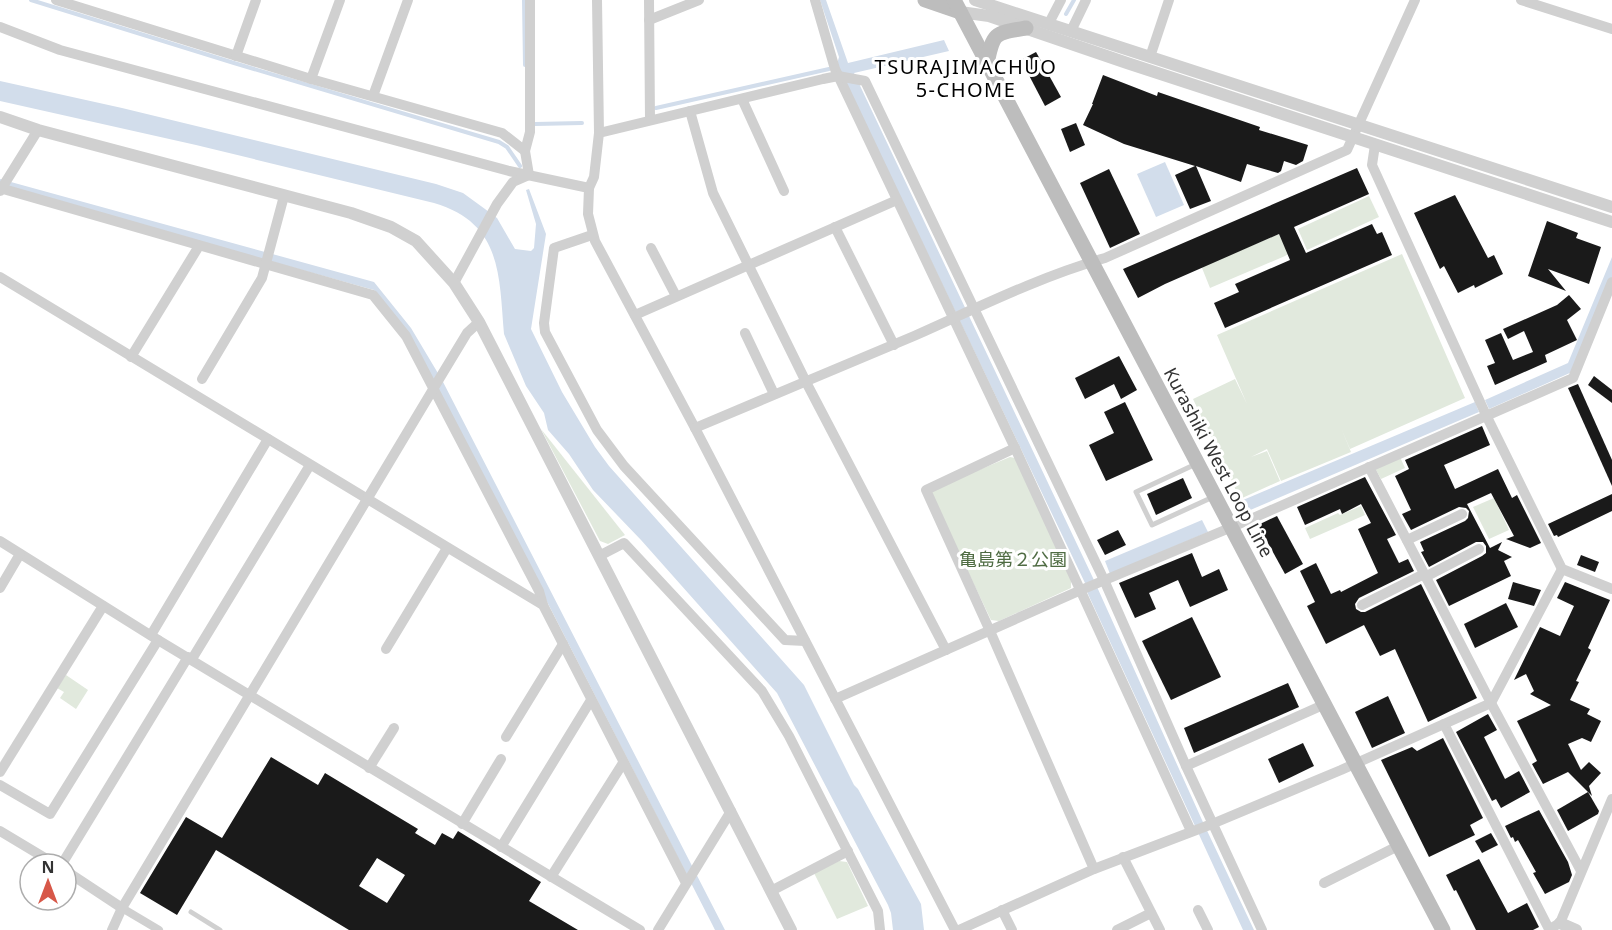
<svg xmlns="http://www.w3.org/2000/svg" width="1612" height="930" font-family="'Noto Sans','Noto Sans JP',sans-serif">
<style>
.green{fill:#e1e9dd}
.water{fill:#d2ddeb}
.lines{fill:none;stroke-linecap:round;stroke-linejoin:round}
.stream{stroke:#d2ddeb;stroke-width:4}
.building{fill:#1a1a1a;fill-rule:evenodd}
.service{stroke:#d0d0d0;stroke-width:5}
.pedestrian{stroke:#d0d0d0;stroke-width:8}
.minor{stroke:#d0d0d0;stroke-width:10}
.tertiary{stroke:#d0d0d0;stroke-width:12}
.secondary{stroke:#bdbdbd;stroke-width:15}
.labels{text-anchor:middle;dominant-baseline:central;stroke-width:6;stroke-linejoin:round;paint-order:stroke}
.street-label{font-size:18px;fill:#333;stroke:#fff}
.park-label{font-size:18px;fill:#4f6c43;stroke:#fff}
.neighbourhood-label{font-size:20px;letter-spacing:1.5px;fill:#000;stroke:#fff}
</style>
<rect width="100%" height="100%" fill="#fff"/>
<g class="green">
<polygon points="1369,196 1379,217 1307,250 1298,229"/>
<polygon points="1279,234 1288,254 1285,256 1210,288 1202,268 1204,266"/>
<polygon points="1402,254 1465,398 1350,449 1341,428 1351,452 1281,481 1267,449 1251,457 1267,451 1280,481 1240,499 1193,399 1235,379 1247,404 1217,335"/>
<polygon points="541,429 625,535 608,544 600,541"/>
<polygon points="1010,457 1015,458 1071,580 1071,588 999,621 991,620 931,494 933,489"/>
<polygon points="1400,457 1405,468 1381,479 1375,468"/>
<polygon points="1494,498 1509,530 1489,539 1473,507"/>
<polygon points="1361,506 1365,515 1310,539 1305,528 1338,513 1340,515"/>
<polygon points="66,675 88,690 76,709 60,698 64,692 57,688"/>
<polygon points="839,861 847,862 868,906 837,919 814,873"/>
</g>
<g class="water">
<polygon points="820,0 826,0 848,63 944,40 949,51 854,73 1093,578 1202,820 1254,930 1243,930 1088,594 1085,583 837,64 839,57"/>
<path d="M0 81 122 108 436 184 463 193 485 209 497 218 515 249 531 251 534 248 536 224 526 190 529 189 546 234 531 329 562 392 595 447 609 466 804 685 854 785 858 789 921 904 924 930H893L891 913 888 905 777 693 641 540 593 490 569 454 548 430 544 413 526 386 504 334C499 275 502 223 434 203L196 145 0 101Z"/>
<polygon points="1165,162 1184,205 1156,217 1137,174"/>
<polygon points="0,179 374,282 411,328 442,380 725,930 715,930 712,924 431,375 374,290 0,186"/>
<polygon points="1612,257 1612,277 1572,372 1489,409 1485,400 1568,363"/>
<polygon points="1475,402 1479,412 1248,511 1243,500"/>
<polygon points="1202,520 1208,532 1110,574 1105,561"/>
</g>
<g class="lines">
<g class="stream">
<polyline points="31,0 234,63 499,142 507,147 520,166"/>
<polyline points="524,0 525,65"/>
<polyline points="1066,14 1074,0"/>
<polyline points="656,108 829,69"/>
<polyline points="535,124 582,123"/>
</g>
</g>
<g class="building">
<polygon points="1036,52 1061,97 1045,106 1021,60"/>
<polygon points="1103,75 1157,96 1158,92 1260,127 1259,130 1308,145 1303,161 1296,165 1284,161 1281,171 1278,173 1247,164 1241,182 1196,166 1211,201 1190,209 1175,175 1195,166 1124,144 1083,125 1093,104 1092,104"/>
<polygon points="1076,123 1085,145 1070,152 1061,129"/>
<polygon points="1357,168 1369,194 1294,227 1306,253 1372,224 1377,234 1382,232 1392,255 1225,328 1214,303 1239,292 1235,284 1290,260 1279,234 1165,284 1138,298 1123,269"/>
<polygon points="1109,169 1140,234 1110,248 1080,183"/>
<polygon points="1455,195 1488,258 1494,255 1503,274 1475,288 1474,285 1458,293 1444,266 1440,269 1414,213"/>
<polygon points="1547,221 1578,233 1576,238 1601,247 1589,284 1548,269 1566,291 1528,276"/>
<polygon points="1569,295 1581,309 1567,320 1577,340 1545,355 1547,362 1495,385 1487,366 1495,363 1485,340 1501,333 1513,360 1533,352 1524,331 1508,339 1503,329 1557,305"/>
<polygon points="1119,356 1137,390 1121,399 1114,384 1085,399 1075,378"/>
<polygon points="1594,376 1612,390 1612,403 1588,385"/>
<polygon points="1578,384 1612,460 1612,486 1568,388"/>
<polygon points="1125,402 1153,460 1106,481 1089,445 1114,433 1104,412"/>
<polygon points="1482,426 1490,445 1444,465 1455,489 1498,469 1512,498 1517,495 1541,543 1530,548 1506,539 1514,536 1491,493 1467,504 1490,548 1502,542 1498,550 1512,557 1504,561 1511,576 1449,606 1436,580 1482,556 1486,553 1486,546 1483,542 1476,542 1429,567 1421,552 1424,551 1420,542 1465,521 1468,518 1469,511 1466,508 1459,507 1411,530 1402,514 1411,510 1395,476 1409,469 1405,460"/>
<polygon points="1365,477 1396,535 1387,539 1399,563 1408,559 1414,571 1359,598 1355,604 1356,609 1361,612 1365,612 1421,584 1477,698 1428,722 1395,649 1380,656 1364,625 1326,644 1307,606 1315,602 1300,571 1316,563 1331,594 1340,590 1341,592 1378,573 1358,529 1371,523 1361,504 1342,514 1340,509 1305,525 1297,507"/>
<polygon points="1183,478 1192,498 1156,515 1147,494"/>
<polygon points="1612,494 1612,511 1558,537 1557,535 1554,536 1548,524"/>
<polygon points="1277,516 1303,564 1285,574 1258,525"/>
<polygon points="1118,530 1126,545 1105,555 1097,540"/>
<polygon points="1192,553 1202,577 1219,569 1228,590 1190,607 1178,580 1149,593 1156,609 1135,618 1119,583"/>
<polygon points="1581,555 1599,562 1595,572 1577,565"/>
<polygon points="1513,582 1541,590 1534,606 1508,599"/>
<polygon points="1565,582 1610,600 1588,648 1591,650 1576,681 1579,682 1570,700 1590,709 1587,714 1601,721 1591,742 1582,738 1568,744 1581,770 1589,762 1601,773 1589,786 1592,796 1568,772 1543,784 1532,764 1537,761 1517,721 1551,705 1530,694 1534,691 1526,674 1514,680 1540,627 1560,636 1574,606 1557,598"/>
<polygon points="1506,603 1518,627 1475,648 1464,624"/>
<polygon points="1192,617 1221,677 1171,700 1142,641"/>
<polygon points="1288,683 1299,707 1194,753 1184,728"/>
<polygon points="1388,696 1405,733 1372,748 1355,712"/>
<polygon points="1488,714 1497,730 1484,737 1505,779 1519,771 1530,792 1501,808 1496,799 1492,801 1456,732"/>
<polygon points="1443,738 1483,818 1470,825 1475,835 1429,857 1381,760 1412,747 1417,751"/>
<polygon points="1303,743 1314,766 1279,783 1268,759"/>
<path d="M271 757 318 785 325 773 418 829 415 833 435 845 442 833 453 839 458 831 541 882 529 901 578 930H349L216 850 177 915 140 893 186 817 222 838ZM377 858 405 875 387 903 359 886Z"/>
<polygon points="1588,792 1599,811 1598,814 1568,831 1557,810"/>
<polygon points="1539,810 1568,862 1572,875 1569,882 1545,894 1533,873 1536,872 1518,840 1515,842 1513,837 1511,838 1505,826"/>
<polygon points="1491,833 1498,845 1482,853 1475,841"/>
<polygon points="1479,859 1508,913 1527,903 1539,927 1533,930 1476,930 1456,890 1454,891 1446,875"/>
</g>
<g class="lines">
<g class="service">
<polyline points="1196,464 1136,492 1152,525 1213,497"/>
<polyline points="191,912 220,930"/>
</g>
<polyline class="pedestrian" points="122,908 159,930"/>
<g class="minor">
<polyline points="56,0 311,79 502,133 525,151"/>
<polyline points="597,0 599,133"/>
<polyline points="649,0 650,120"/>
<polyline points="815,0 835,69 1015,448 1191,831"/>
<polyline points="1521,0 1612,29"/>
<polyline points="649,20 699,0"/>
<polyline points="1049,23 1061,0"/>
<polyline points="0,27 60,50 509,171 589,188 588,214 595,241 695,428 955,930"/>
<polyline points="1071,31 1086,0"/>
<polyline points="236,56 256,0"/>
<polyline points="1150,57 1169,0"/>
<polyline points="311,79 340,0"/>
<polyline points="373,96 408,0"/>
<polyline points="742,99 784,191"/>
<polyline points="690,111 713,193 806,382 946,650"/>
<polyline points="1375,145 1372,165 1486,415 1562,569 1612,589"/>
<polyline points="0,188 373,295 406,336 539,591 543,605"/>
<polyline points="589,188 594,177 599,133 823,79 838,76 865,81 1104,580 1186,766 1262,930"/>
<polyline points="0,191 38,130"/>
<polyline points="835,227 894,345"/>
<polyline points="592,235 554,248 544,323 545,332 597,430 624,466 785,640 805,641"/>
<polyline points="651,248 676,296"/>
<polyline points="0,277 543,605 686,883"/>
<polyline points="454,283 497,204 513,182 529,175 525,151 530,132 530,0"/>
<polyline points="635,315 897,200"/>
<polyline points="745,333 774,394"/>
<polyline points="131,357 199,246"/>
<polyline points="202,379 262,278 284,196"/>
<path d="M695 428C768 397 841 367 914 336 977 308 1039 277 1105 258L1347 150 1415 0"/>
<polyline points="1015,448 926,490 990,631 1094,869"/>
<polyline points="1369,467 1491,703 1581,871"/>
<polyline points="1407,540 1462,514"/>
<polyline points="0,541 158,640 640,930"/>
<polyline points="599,556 624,543 762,691 789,736 878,911 880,930"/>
<polyline points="1425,577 1479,549"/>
<polyline points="0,588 20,554"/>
<polyline points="1362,605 1424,574"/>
<polyline points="151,635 268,439"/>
<polyline points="386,649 447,548"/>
<polyline points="192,659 310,465"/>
<polyline points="835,699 1081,590 1244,522 1573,378 1612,282"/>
<polyline points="1444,724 1549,929"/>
<polyline points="506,737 563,644"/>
<polyline points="1186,766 1323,705"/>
<polyline points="369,768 394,728"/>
<polyline points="0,772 103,606"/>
<polyline points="0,785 50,814 158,640"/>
<polyline points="462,824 501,759"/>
<polyline points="0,831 55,864"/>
<polyline points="501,847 591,700"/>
<polyline points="1123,857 1160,930"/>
<polyline points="62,864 188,657"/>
<polyline points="66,871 122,908"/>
<polyline points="551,877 623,763"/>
<polyline points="1324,883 1398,846"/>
<polyline points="771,891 848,851"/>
<polyline points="1002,910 1012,930"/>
<polyline points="1198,910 1208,930"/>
<polyline points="1553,927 1560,923 1612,799"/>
<polyline points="112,930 122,908 441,376 467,333 479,322"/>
<polyline points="658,930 731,811"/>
<polyline points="959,930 1094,869 1212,824 1341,770 1491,703 1562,569"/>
<polyline points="1117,930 1151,913"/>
</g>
<g class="tertiary">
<polyline points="975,0 1612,207"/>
<polyline points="960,12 989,16 1127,63 1612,222"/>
<polyline points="0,117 38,130 351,213 391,227 416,241 454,283 479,322 791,930"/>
<polyline points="1560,923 1576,930"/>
</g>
<g class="secondary">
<polyline points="925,0 960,12"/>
<polyline points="954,0 1443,930"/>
<path d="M987 64C993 32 995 33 1026 28"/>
</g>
</g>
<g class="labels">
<g class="street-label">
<text transform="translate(1219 462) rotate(62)">Kurashiki West Loop Line</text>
</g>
<g class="park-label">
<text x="1013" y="559">亀島第２公園</text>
</g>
<g class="neighbourhood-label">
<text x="966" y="66">TSURAJIMACHUO<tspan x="966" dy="23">5-CHOME</tspan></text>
</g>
</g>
<g transform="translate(48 882)"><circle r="28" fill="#ffffff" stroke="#adadad" stroke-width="1.5"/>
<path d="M0-4.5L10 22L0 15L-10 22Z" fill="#d75748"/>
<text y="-9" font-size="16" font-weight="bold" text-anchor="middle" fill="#333333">N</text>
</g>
</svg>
